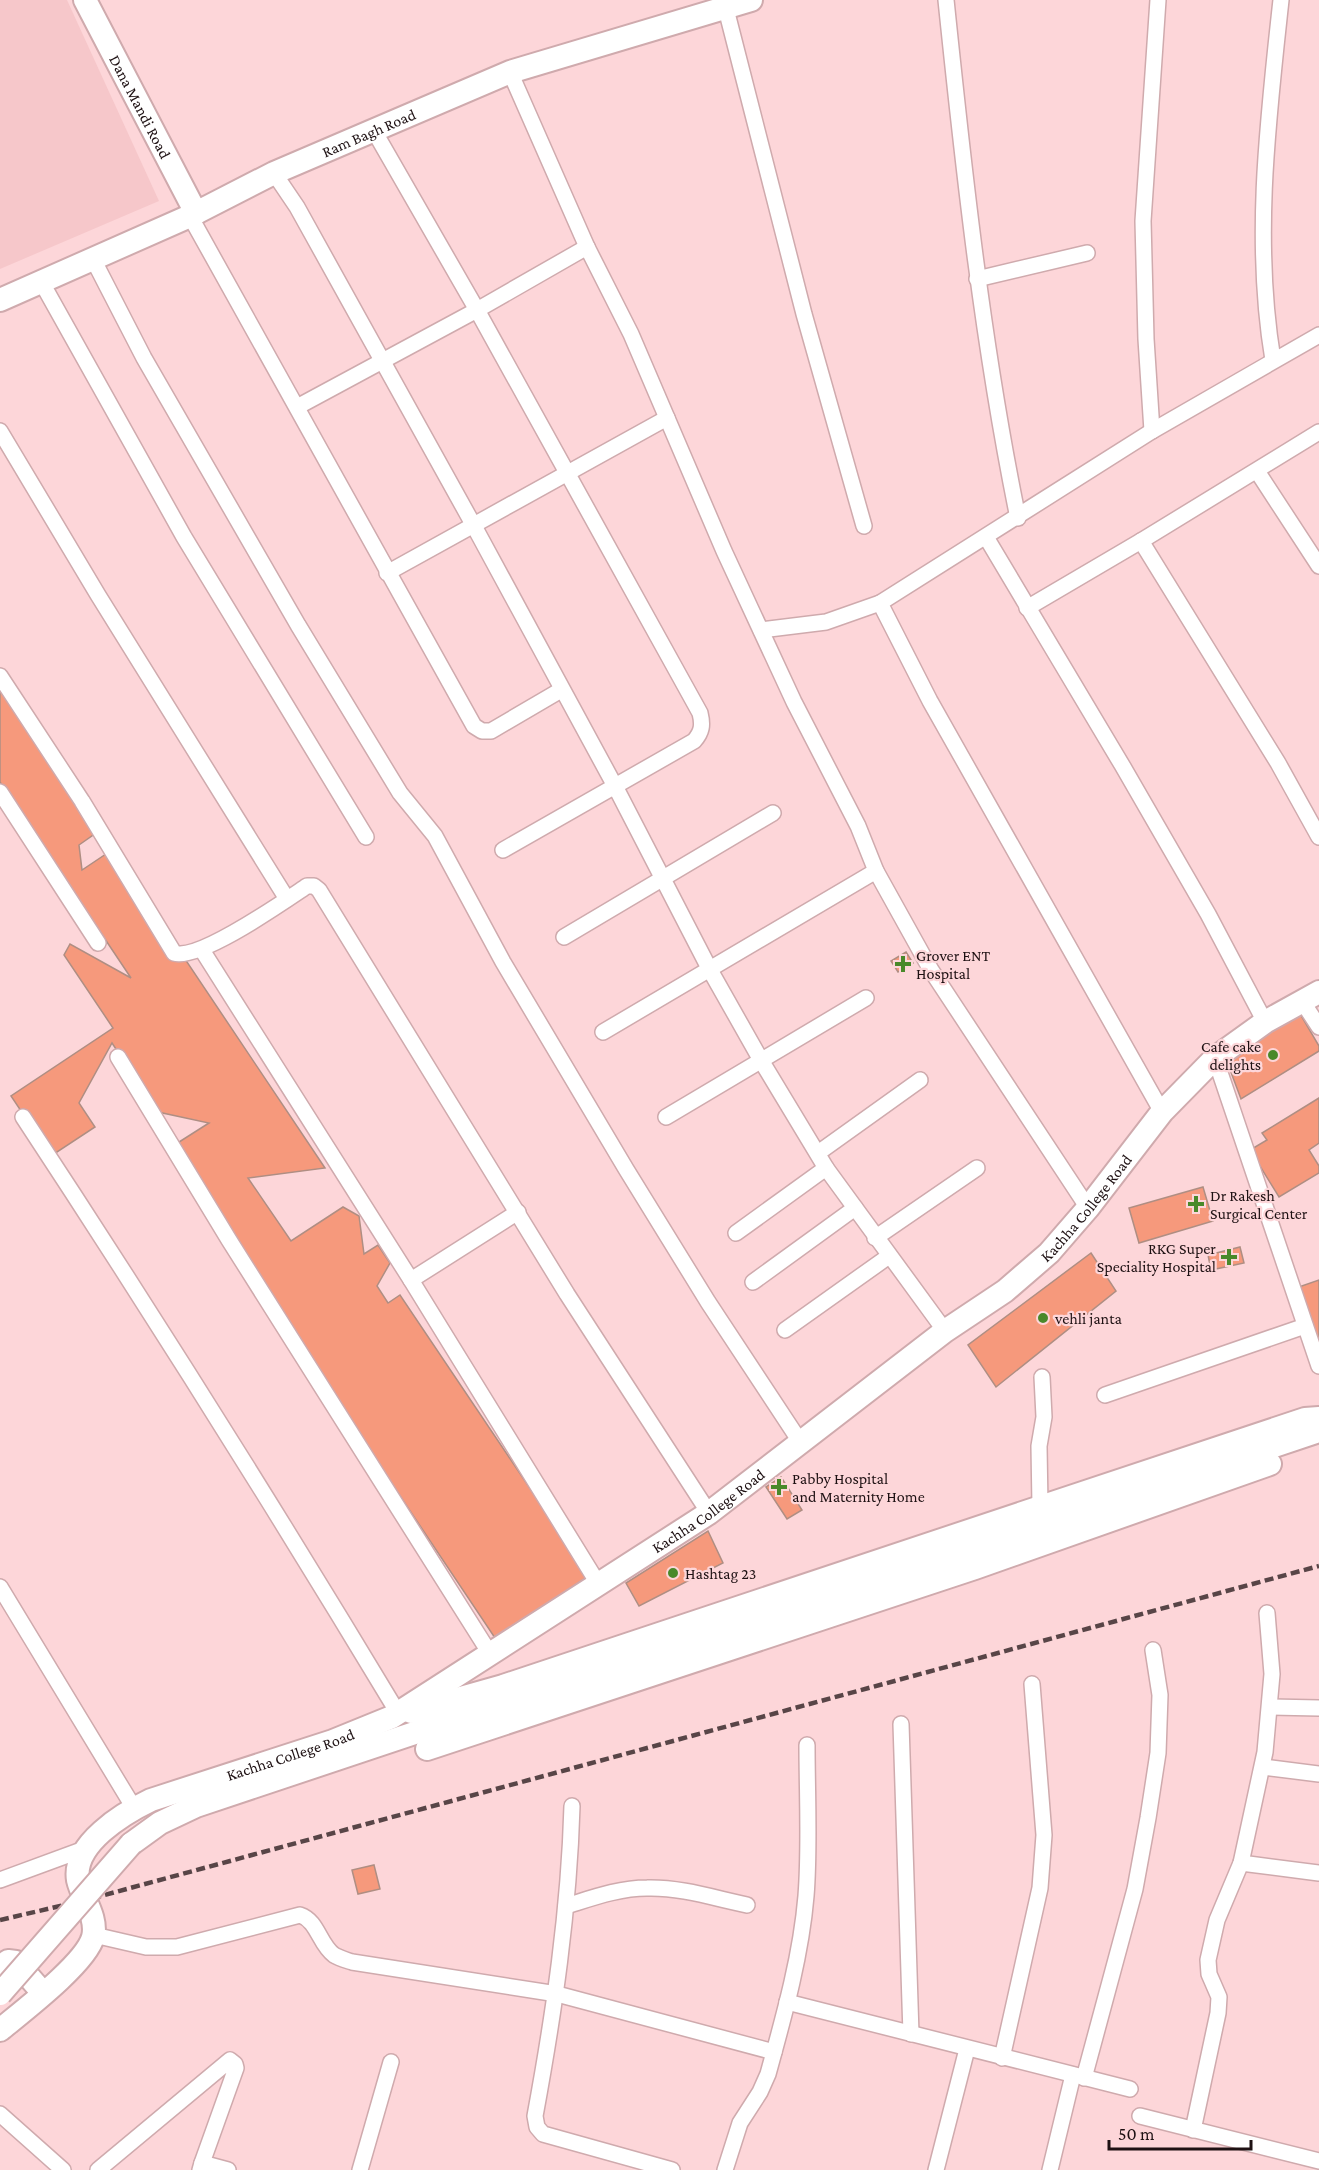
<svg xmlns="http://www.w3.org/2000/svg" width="1319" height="2170" font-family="'Crimson Pro',serif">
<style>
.built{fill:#f6c7ca}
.building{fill:#f6997c;stroke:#af8e83;stroke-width:1.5}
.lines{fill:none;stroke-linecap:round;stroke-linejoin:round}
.street-casing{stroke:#cfaaad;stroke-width:18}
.secondary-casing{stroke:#cfaaad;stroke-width:26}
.street{stroke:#fff;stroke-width:15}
.secondary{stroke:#fff;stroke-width:22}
.rail{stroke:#584547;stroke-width:4.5;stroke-dasharray:9 4.5;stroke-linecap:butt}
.secondary-bridge-casing{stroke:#cfaaad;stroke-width:26;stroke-linecap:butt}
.secondary-bridge{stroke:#fff;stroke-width:22}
.poi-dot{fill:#49892a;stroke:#fdd6d9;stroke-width:2}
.labels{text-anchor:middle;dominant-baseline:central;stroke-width:4.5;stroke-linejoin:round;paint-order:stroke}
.street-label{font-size:16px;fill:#1e1113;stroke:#fdd6d9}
.poi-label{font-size:16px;fill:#1e1113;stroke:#fdd6d9;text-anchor:start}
</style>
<rect width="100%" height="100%" fill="#fdd6d9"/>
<polygon class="built" points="0,0 67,0 159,201 0,269"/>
<g class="building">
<polygon points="0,690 96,833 79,845 82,870 112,850 325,1168 248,1178 291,1241 343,1207 359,1216 364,1254 378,1245 390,1263 377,1286 388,1303 400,1295 589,1576 495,1638 168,1149 209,1123 158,1112 112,1043 79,1103 95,1127 51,1156 11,1096 113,1028 64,955 70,944 131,978 0,782"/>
<polygon points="906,952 913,963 898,972 891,961"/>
<polygon points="1299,1012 1319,1046 1319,1051 1241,1099 1226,1059"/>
<polygon points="1319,1098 1319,1143 1309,1150 1319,1166 1319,1173 1279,1197 1250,1150 1267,1140 1262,1133"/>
<polygon points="1203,1187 1213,1221 1139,1243 1129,1208"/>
<polygon points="1240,1247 1244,1263 1211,1270 1208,1255"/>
<polygon points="1091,1253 1116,1291 996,1387 968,1345"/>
<polygon points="1319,1280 1319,1341 1314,1343 1296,1288"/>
<polygon points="781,1477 802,1510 787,1519 766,1487"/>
<polygon points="708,1531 723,1563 639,1606 626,1583"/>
<polygon points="374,1865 380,1889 358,1894 352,1870"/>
</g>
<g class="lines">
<defs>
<g id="street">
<path d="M946 0C964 174 983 347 1018 518"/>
<polyline points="726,9 804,314 864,526"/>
<polyline points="510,72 587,247 631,334 724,551 794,702 858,826 876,871 931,970 1088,1208"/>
<path d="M373 129 477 310 700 713C703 725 702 732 694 741L503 850"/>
<polyline points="274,173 297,207 474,526 616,788 710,970 762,1062 826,1168 945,1331"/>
<polyline points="190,216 474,726 482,731 491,731 561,690"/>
<polyline points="93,259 144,358 298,625 400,793 435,836 503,962 626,1169 708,1302 801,1443"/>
<polyline points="977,279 1087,253"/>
<polyline points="42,283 184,537 366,837"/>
<path d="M1273 360C1253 241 1268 119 1281 0"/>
<polyline points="297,407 477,310 587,247"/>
<polyline points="0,431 98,595 287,899"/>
<polyline points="1152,431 1146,339 1143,221 1158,0"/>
<polyline points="1257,471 1319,566"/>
<polyline points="986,537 1122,765 1208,914 1265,1022"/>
<polyline points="1141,541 1278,763 1319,837"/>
<polyline points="387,573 667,418"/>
<polyline points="1027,608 1141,541 1319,432"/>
<polyline points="761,630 826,622 880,603"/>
<path d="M0 676 82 801 174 953C199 961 283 902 307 886H314L319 890 567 1294 709 1513"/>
<polyline points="0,792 98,943"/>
<polyline points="564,937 773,813"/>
<polyline points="202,950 411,1280 599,1585"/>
<polyline points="1302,1001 1319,1027"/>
<polyline points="603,1032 876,871"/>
<polyline points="118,1057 229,1240 489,1652"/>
<polyline points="1215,1058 1319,1366"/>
<polyline points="1162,1112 930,701 880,603 1152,431 1319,335"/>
<path d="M23 1117C152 1313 277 1512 398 1713"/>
<polyline points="666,1117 866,998"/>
<polyline points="818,1153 920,1080"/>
<polyline points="736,1233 826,1168"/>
<polyline points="875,1238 977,1168"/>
<polyline points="411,1280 518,1212"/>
<polyline points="753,1282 855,1208"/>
<polyline points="785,1330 889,1256"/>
<polyline points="1105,1395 1305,1326"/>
<polyline points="1040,1506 1039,1446 1044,1417 1042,1377"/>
<polyline points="0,1587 134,1808"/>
<polyline points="1271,1707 1319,1708"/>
<polyline points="901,1724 911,2034"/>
<polyline points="1263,1767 1319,1774"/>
<path d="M572 1806C569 1911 554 2013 535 2116L537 2127 543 2134 672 2170"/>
<polyline points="1241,1863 1319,1873"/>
<polyline points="0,1880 87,1848"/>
<path d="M566 1906C592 1898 619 1888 647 1888 680 1887 714 1898 747 1905"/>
<path d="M94 1935 146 1947H177L300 1915C318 1921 319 1944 334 1955 339 1958 346 1960 352 1962L557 1994 774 2052"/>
<polyline points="787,2002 1130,2089"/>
<polyline points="1002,2058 1040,1888 1044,1835 1032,1684"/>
<polyline points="1084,2078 1135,1889 1148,1818 1158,1753 1160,1695 1153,1650"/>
<polyline points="0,2114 63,2170"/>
<polyline points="1140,2116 1319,2161"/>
<polyline points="1193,2130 1218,2013 1219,1997 1209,1974 1208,1960 1217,1920 1241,1863 1265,1752 1272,1674 1267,1613"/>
<polyline points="98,2170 230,2060 235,2064 236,2068 202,2163"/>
<polyline points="200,2170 202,2163 228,2170"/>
<polyline points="360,2170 391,2062"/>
<path d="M725 2170 740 2123 760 2092 768 2074C784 2016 801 1956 806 1896 810 1846 807 1795 807 1745"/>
<polyline points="936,2170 967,2049"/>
<polyline points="1050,2170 1073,2075"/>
</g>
<g id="secondary">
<path id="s1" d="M85 0 196 213"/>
<path id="s2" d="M0 300 190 216 274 173 510 72 751 0"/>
<polyline points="411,1712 503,1686 1305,1419 1319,1418"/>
<polyline points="427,1749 975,1568 1270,1464"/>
<polyline points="131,1844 160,1823 196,1806 1319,1431"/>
<polyline points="0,1968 8,1961 16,1962 43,1993"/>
<path id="s3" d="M0 2030C23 2011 86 1963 93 1937 98 1917 82 1898 78 1880 72 1844 124 1813 151 1800L333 1741 392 1717 709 1513 945 1331 1005 1291 1049 1253 1088 1208 1162 1112 1215 1058 1265 1022 1319 992"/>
</g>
</defs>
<use href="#street" class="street-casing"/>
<use href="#secondary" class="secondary-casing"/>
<use href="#street" class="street"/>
<use href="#secondary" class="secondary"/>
<polyline class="rail" points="0,1920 86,1900 1319,1566"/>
<defs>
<polyline id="secondary-bridge" points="0,1994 131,1844"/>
</defs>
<use href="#secondary-bridge" class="secondary-bridge-casing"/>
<use href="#secondary-bridge" class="secondary-bridge"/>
</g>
<g class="poi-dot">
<path d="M900 955h6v6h6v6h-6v6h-6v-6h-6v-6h6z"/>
<circle cx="1273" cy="1055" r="6"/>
<path d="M1193 1195h6v6h6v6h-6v6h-6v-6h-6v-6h6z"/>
<path d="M1226 1248h6v6h6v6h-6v6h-6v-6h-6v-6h6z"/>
<circle cx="1043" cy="1318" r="6"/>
<path d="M776 1478h6v6h6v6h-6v6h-6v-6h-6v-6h6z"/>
<circle cx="673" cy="1573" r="6"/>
</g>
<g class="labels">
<g class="street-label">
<text stroke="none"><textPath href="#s1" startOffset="120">Dana Mandi Road</textPath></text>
<text stroke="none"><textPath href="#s2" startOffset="405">Ram Bagh Road</textPath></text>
<text stroke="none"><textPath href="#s3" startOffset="1426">Kachha College Road</textPath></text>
<text stroke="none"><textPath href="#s3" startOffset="940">Kachha College Road</textPath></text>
<text stroke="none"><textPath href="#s3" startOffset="454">Kachha College Road</textPath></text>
</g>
<g class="poi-label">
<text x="916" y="955">Grover ENT<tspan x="916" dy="18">Hospital</tspan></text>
<text x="1261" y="1046" text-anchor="end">Cafe cake<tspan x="1261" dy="18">delights</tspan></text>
<text x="1210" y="1195">Dr Rakesh<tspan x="1210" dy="18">Surgical Center</tspan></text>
<text x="1216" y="1248" text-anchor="end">RKG Super<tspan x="1216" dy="18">Speciality Hospital</tspan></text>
<text x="1055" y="1318">vehli janta</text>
<text x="792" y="1478">Pabby Hospital<tspan x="792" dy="18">and Maternity Home</tspan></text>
<text x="685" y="1573">Hashtag 23</text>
</g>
</g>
<path d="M1109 2140v9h142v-9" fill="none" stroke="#1e1113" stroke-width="3"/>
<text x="1118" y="2140" font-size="18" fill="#1e1113" stroke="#fdd6d9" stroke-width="4.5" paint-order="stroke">50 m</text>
</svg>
